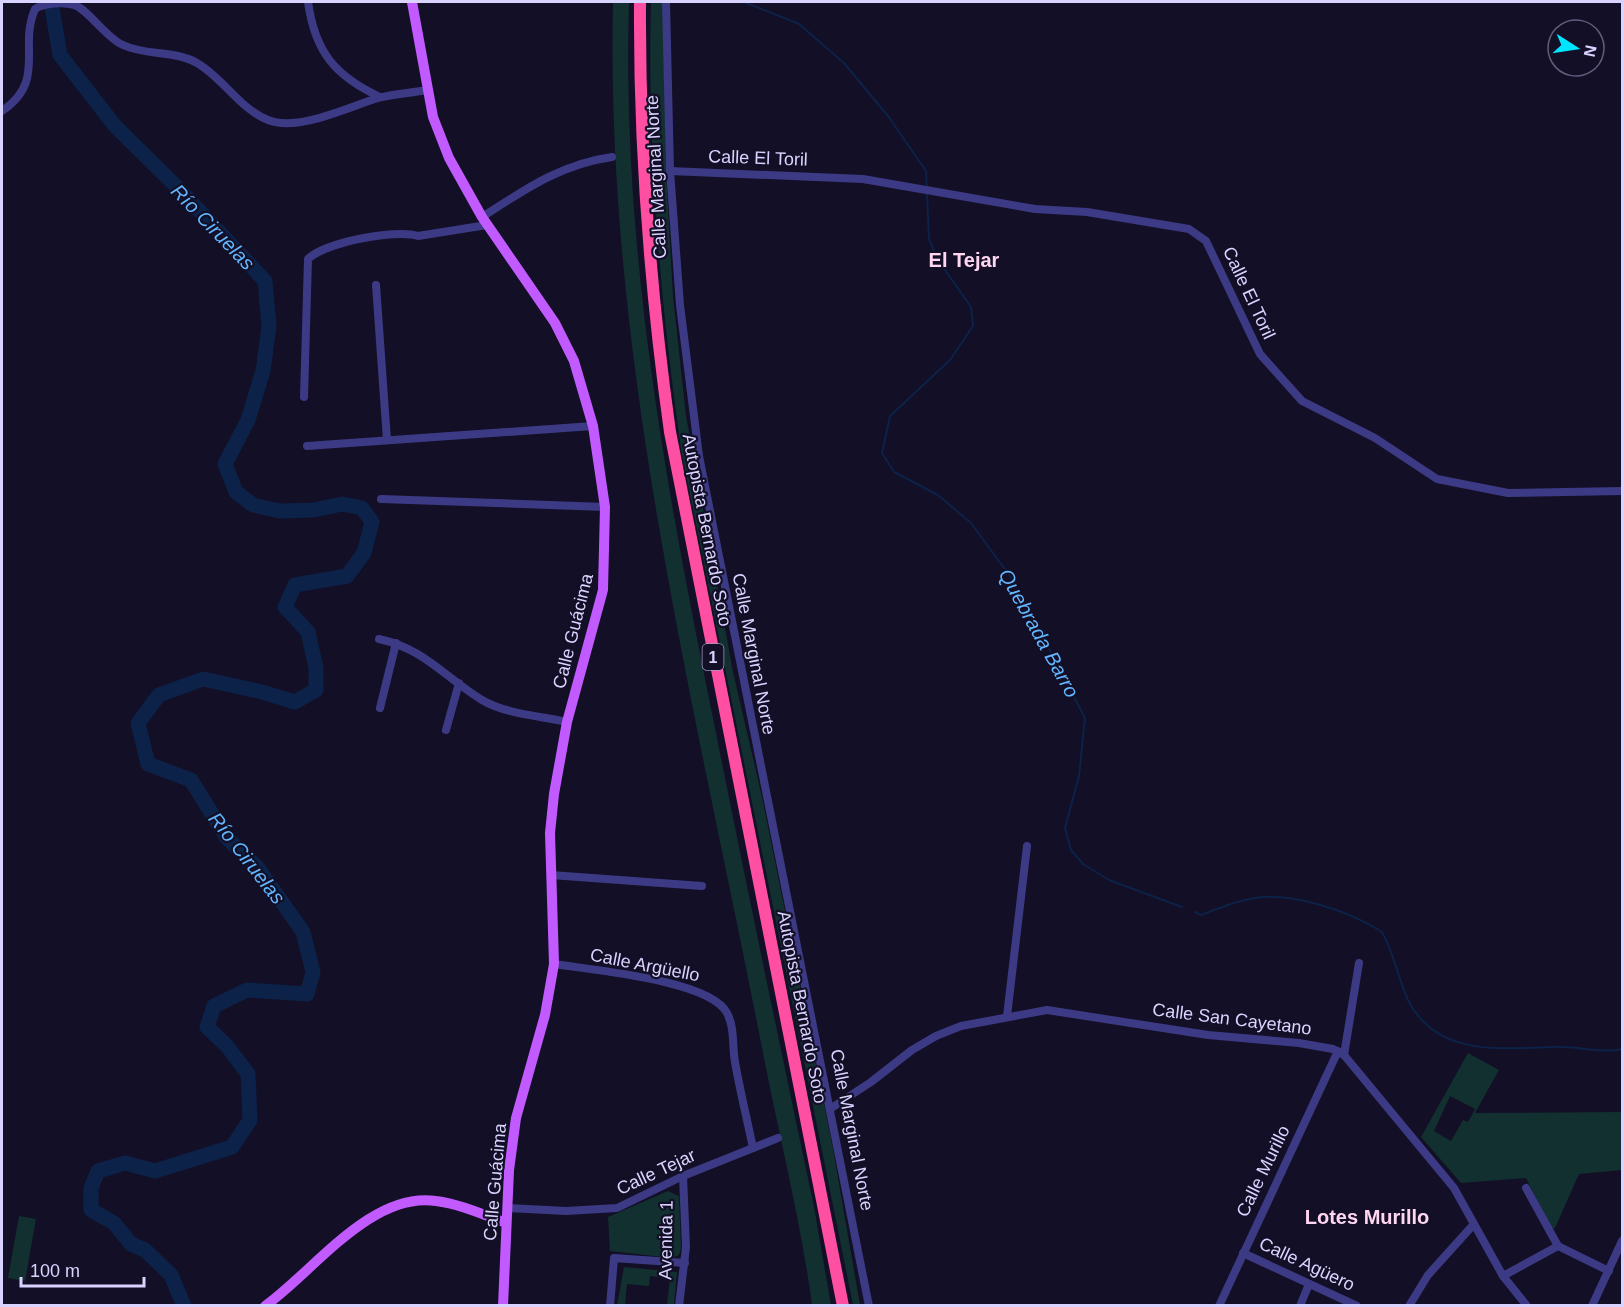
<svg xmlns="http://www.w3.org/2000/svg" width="1624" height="1307" font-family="Arial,sans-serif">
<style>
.green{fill:#12302f;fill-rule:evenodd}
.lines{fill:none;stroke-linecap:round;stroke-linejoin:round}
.stream{stroke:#0c2248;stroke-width:2}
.river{stroke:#0c2248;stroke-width:15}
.minor{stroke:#3d3a85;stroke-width:8}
.major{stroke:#c25bff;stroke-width:10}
.highway{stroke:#ff4fa3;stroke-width:12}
.labels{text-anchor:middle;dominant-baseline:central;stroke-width:4.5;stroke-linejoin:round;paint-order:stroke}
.shield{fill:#130f26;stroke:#9e99be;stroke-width:1.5}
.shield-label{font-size:16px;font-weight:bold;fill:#d9d4ff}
.street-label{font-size:18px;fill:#d9d4ff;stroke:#130f26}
.water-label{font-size:20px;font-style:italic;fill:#62b6ff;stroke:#130f26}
.neighbourhood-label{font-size:20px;font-weight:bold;fill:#ffd6f0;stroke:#130f26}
</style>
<rect width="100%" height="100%" fill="#130f26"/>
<g class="green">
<path d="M613 2H629C622 242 663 473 711 708 744 874 779 1041 814 1207L831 1305H812C801 1222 780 1140 764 1058 696 709 605 359 613 2Z"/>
<path d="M651 2H663L666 172 673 296 686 416 733 672 762 797 833 1149 860 1305H853L681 449C660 300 647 152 651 2Z"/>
<path d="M1468 1053 1499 1070 1475 1113 1622 1112V1170L1579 1174 1555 1228 1552 1229 1526 1178 1461 1183 1421 1137ZM1450 1096 1475 1109 1468 1122 1463 1120 1451 1141 1434 1131Z"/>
<polygon points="668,1191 679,1196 681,1248 679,1255 672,1258 610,1251 608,1217"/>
<polygon points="19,1216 36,1219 25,1281 8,1278"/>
<polygon points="624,1267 677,1272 674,1305 667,1305 670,1279 650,1276 649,1286 627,1284 625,1305 617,1306"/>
</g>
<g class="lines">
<g class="stream">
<polyline points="744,2 799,24 844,63 888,116 926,171 929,239 938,260 971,307 973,326 950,360 890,416 882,453 894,472 938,495 971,523 1015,583 1085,718 1079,776 1065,828 1071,850 1083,864 1109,880 1182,907"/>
<path d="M1195 912 1201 915C1217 909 1233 902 1250 899 1287 890 1350 911 1382 932 1394 953 1398 978 1408 1000 1436 1056 1499 1049 1550 1047 1575 1045 1601 1054 1622 1049"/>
</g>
<polyline class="river" points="51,2 60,55 115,126 180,190 265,281 269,326 263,371 248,420 225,464 236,492 253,505 280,511 314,510 342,504 362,508 372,522 364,553 347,576 295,585 285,607 308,632 316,668 316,690 295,702 262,692 203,679 159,695 138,723 148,764 191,780 227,838 258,868 303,932 313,972 307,994 247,990 214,1006 207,1027 227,1046 248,1074 250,1120 232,1147 155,1171 125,1163 98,1171 91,1188 91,1210 114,1223 131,1244 145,1250 171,1275 184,1306"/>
<g class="minor">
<path d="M308 2C315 52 335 76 380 97"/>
<polyline points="666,2 670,171 680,305 699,456 869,1306"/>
<path d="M2 111C47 80 18 48 35 9 44 3 64 2 74 5 87 8 106 38 123 45 146 56 174 50 197 63 223 78 240 109 268 120 298 132 348 107 378 98 393 94 411 93 427 90"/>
<polyline points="670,171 863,179 1035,209 1087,212 1189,229 1206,241 1260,354 1302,401 1375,438 1437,479 1508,493 1622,491"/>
<path d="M482 217C524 190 561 164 612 157"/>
<polyline points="376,285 387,440"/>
<path d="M304 397 308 259C326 242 395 229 418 236L487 225"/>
<polyline points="307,446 593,426"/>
<polyline points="381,499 605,507"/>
<path d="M379 639C425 649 444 677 482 700 505 714 541 716 567 722"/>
<polyline points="380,708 396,643"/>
<polyline points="446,730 459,683"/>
<polyline points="551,875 702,886"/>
<path d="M554 964C592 970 710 980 727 1013 735 1028 732 1046 735 1062 740 1091 747 1119 753 1148"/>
<polyline points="1007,1016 1027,846"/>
<polyline points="1344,1055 1359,963"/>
<polyline points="830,1109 871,1082 912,1050 936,1036 961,1026 1047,1010 1208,1035 1299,1043 1333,1049 1344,1055 1454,1188 1503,1276 1527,1306"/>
<polyline points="1526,1188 1558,1246 1609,1271"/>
<polyline points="507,1208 566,1211 617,1208 683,1176 778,1138"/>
<polyline points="1243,1253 1357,1306"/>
<polyline points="1503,1276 1558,1246"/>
<polyline points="610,1306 614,1258 685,1263"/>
<polyline points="679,1306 686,1247 683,1176"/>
<polyline points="1219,1306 1338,1051"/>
<polyline points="1300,1306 1309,1284"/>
<polyline points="1409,1306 1428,1275 1474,1224"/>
<polyline points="1592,1306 1622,1241"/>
</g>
<g class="major">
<polyline points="412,2 433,117 449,158 482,217 555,323 574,361 593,426 605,507 603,590 567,722 554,794 550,833 554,964 545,1015 516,1118 509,1170 503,1306"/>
<path d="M265 1306C313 1272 371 1191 436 1201 460 1204 484 1215 506 1223"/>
</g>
<path class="highway" d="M640 2C639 146 650 289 670 432L843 1306"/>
</g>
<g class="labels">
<rect class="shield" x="702.5" y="644" width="21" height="26" rx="4.5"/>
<g class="shield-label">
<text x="713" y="657">1</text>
</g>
<g class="street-label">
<text transform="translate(758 158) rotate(2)">Calle El Toril</text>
<text transform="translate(656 177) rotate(-93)">Calle Marginal Norte</text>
<text transform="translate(1249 293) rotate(65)">Calle El Toril</text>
<text transform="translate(707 530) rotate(79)">Autopista Bernardo Soto</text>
<text transform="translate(573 631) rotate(-76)">Calle Guácima</text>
<text transform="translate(754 654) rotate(79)">Calle Marginal Norte</text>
<text transform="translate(645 965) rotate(11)">Calle Argüello</text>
<text transform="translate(802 1007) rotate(79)">Autopista Bernardo Soto</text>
<text transform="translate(1232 1019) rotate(7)">Calle San Cayetano</text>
<text transform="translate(852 1130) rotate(79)">Calle Marginal Norte</text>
<text transform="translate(1263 1171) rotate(-64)">Calle Murillo</text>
<text transform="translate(656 1172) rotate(-25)">Calle Tejar</text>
<text transform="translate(495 1182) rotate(-85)">Calle Guácima</text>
<text transform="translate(666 1240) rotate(-89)">Avenida 1</text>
<text transform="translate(1307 1264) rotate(25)">Calle Agüero</text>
</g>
<g class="water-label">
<text transform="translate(213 227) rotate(46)">Río Ciruelas</text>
<text transform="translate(1039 633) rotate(61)">Quebrada Barro</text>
<text transform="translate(247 858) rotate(52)">Río Ciruelas</text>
</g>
<g class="neighbourhood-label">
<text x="964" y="260">El Tejar</text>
<text x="1367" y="1217">Lotes Murillo</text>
</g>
</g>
<rect width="1624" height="1307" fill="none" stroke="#d9d4ff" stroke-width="6"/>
<g transform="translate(1576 48) rotate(102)"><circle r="28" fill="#130f26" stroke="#625e7d" stroke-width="1.5"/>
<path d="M0-4.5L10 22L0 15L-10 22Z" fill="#00e5ff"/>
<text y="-9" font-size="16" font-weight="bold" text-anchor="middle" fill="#d9d4ff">N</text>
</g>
<path d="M21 1277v9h123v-9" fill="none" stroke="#d9d4ff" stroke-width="3"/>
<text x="30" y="1277" font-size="18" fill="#d9d4ff" stroke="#130f26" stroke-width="4.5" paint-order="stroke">100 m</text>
</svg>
